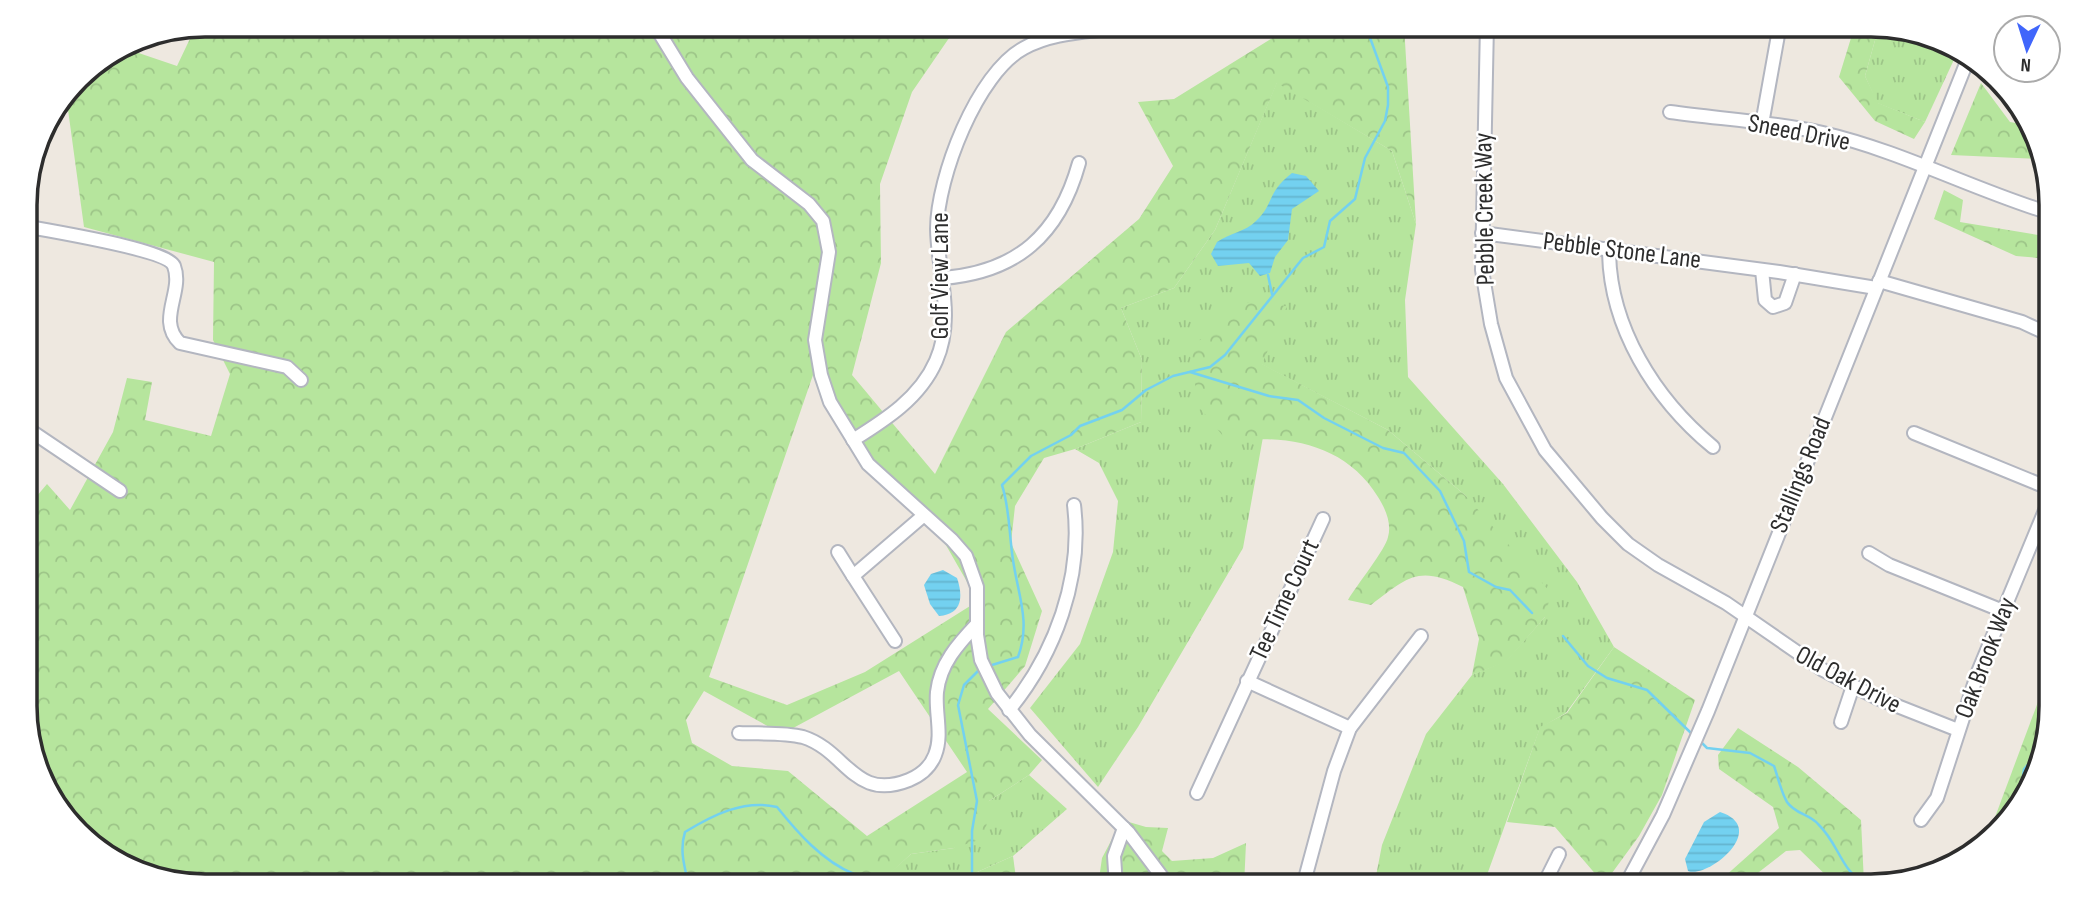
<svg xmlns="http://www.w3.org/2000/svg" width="2076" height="911" font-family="'Sofia Sans Condensed',sans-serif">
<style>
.grass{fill:url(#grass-tufts)}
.forest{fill:url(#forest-crowns);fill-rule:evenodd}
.water{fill:url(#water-rules)}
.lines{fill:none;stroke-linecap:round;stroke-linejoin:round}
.stream{stroke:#73d1f0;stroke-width:2.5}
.minor-casing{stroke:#b3b6c0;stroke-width:16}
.minor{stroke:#fff;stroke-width:12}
.labels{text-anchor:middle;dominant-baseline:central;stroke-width:5;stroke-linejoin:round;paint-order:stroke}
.street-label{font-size:26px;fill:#2d2d2d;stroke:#fff}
.rim{fill:none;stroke:#2d2d2d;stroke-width:3.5}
</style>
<defs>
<pattern id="grass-tufts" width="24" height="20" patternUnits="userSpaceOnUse" patternTransform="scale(1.75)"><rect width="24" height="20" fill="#b6e59d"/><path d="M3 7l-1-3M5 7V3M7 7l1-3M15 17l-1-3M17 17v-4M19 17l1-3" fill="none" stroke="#9dc588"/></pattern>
<pattern id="forest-crowns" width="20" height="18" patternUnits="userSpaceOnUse" patternTransform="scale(1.75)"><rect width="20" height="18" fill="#b6e59d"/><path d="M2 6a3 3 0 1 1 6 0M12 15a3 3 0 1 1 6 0" fill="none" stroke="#9dc588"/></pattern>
<pattern id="water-rules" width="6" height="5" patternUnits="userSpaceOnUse" patternTransform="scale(1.75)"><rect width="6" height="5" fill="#73d1f0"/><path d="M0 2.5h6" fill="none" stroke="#64b4ce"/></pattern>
</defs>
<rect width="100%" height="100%" fill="#eee8e0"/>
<g class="grass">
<polygon points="1879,26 1940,38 1958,51 1925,122 1877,103 1865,76"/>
<polygon points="1277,82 1392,151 1416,224 1405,300 1408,377 1503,484 1577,582 1614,647 1566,713 1540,728 1483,886 1374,886 1382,845 1426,734 1472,675 1506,661 1545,617 1466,496 1388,430 1261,364 1243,302 1263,437 1243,548 1138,727 1098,787 1030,708 1080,644 1113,552 1118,501 1099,463 1075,449 1141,422 1142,360 1121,308 1174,288 1215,230"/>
<polygon points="1029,775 1067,809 1013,856 946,886 849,886 884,878 911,854 954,848 989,801"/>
</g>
<g class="forest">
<path d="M204 25H958L912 92 880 184 881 263 852 375 935 474 1006 332 1139 219 1173 166 1138 102 1174 99 1282 32 1287 25H1404L1416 224 1392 151 1277 83 1215 230 1174 288 1121 308 1142 360 1141 422 1075 449 1044 458 1015 506 1011 543 1042 611 1025 666 988 709 1042 760 1029 775 989 801 985 838 954 848 911 854 884 879 849 886H204L136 873 62 816 26 731V509L47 484 70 510 113 432 127 378 152 382 145 420 211 436 230 374 213 340 214 262 84 227 66 95 85 69 121 47 177 66 196 26ZM813 375 879 484 943 540 978 601 865 672 787 705 709 677ZM899 671 967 772 867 836 788 771 732 766 692 743 686 720 704 691 782 734Z"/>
<polygon points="1855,25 1879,26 1865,76 1878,103 1925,122 1914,139 1875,121 1839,77"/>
<polygon points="1981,83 2010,122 2027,125 2041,159 1951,155"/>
<polygon points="1944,190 1963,200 1960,222 2050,237 2050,259 2016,256 1934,219"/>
<path d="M1243 302 1287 306 1262 364 1388 430 1466 496 1551 593 1545 617 1506 662 1472 675 1479 639 1463 587C1418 565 1408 577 1371 605L1348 600C1356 586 1386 549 1388 537 1392 523 1385 508 1378 497 1346 444 1285 433 1228 442L1199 407 1189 350Z"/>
<polygon points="1614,647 1695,700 1662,795 1639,836 1604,884 1555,827 1507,822 1540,727 1567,713"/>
<polygon points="2051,667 2051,707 2038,775 1985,844"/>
<polygon points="1738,728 1798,767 1861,820 1864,883 1896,881 1883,886 1837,886 1800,850 1786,851 1741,886 1708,886 1723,878 1779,828 1773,807 1719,769 1718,755"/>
<polygon points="1122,820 1146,827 1168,828 1162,851 1172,861 1213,858 1246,843 1244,886 1098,886 1102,858"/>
<polygon points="1013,856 1017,886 946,886"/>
</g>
<g class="water">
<path d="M1292 173 1306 176 1319 191 1292 209 1288 240 1275 257 1270 273 1260 276 1249 263 1218 266 1211 254 1217 242C1230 233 1245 232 1256 221 1274 204 1267 192 1292 173Z"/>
<path d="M943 570 957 578C963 596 963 614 939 616L930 604 924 585 931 574Z"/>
<path d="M1720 812C1770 828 1708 879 1688 871L1685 859 1704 822Z"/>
<polygon points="1788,876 1819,886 1754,886 1770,879"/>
</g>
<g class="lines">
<g class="stream">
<polyline points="1268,275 1272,294"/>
<polyline points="1190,372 1269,396 1298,400 1324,418 1383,448 1404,453 1440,491 1464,541 1469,572 1496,587 1510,590 1532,613"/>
<polyline points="1563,636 1588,666 1607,678 1647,690 1693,735"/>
<path d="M992 665 1018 657C1031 622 1018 595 1013 560 1009 535 1010 510 1002 485L1031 456 1071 435 1080 426 1122 410 1146 390 1173 376 1210 367 1225 355 1303 258 1324 247 1330 221 1355 199 1365 158 1385 121 1388 105V87L1365 24"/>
<polyline points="2051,710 2046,677 2051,673"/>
<path d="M1701 742 1707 748 1750 753 1774 766C1778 777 1781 792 1787 802 1795 814 1809 814 1818 824 1840 845 1840 871 1868 886"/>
<polyline points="2020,799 2024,769 2043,748"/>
<path d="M689 886C685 868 679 851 685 832 713 815 744 799 777 807 797 832 822 861 854 874 865 879 879 881 889 886"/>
<polyline points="972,886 972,831 977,801 958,705 964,685 980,669"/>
</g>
<defs>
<g id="minor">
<polyline points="654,24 687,78 752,160 809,204 823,221 829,252 815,340 821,375 830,402 868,464 952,540 966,556 977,587 977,635 981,660 997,693 1030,735 1129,833 1169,886"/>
<polyline points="1463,24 1487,29"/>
<polyline points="1487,24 1482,270 1491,324 1506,378 1545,450 1602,518 1628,544 1658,565 1726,603 1823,670 1877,698 1958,730"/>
<polyline points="1542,24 1559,24"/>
<path d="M1670 112C1721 119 1774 122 1823 133 1901 151 1974 190 2050 213"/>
<polyline points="1762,124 1780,24"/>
<polyline points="25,208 27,183"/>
<path d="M25 226C47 231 167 249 174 266 184 292 156 320 180 343L287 367 301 380"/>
<polyline points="1482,233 1779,272 1876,288"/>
<path d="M1609 249C1609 327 1655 399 1713 447"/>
<polyline points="1762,270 1765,300 1773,307 1785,303 1795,274"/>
<path d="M943 278C1017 272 1059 235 1079 163"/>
<polyline points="1879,281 2022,322 2050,335"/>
<polyline points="25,427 120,491"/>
<polyline points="1914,433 2051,489"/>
<path d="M853 440C885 420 920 398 936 361 955 318 938 274 937 229 937 178 977 73 1024 48 1058 29 1100 33 1138 24"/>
<polyline points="838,552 853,576"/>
<polyline points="1869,553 1889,565 2003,611"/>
<polyline points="895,641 853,576 923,516"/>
<polyline points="1247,681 1350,728"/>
<path d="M1009 710C1055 654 1083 578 1074 505"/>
<polyline points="1841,722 1853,686"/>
<path d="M739 733C759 734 784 732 803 737 847 751 854 802 909 780 921 775 930 768 935 755 943 735 935 713 937 692 940 664 958 644 977 624"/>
<polyline points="1197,793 1323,519"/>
<polyline points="1921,820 1937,798 1978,672 2051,496"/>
<polyline points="1116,886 1114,856 1124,828"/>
<polyline points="1303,886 1334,771 1350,728 1421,636"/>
<polyline points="1543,886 1559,854"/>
<polyline points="1625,886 1663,815 1708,711 1968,59"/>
</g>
</defs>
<use href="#minor" class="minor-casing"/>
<use href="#minor" class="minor"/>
</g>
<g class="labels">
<g class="street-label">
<text transform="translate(1799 133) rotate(11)">Sneed Drive</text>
<text transform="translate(1485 209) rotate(-91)">Pebble Creek Way</text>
<text transform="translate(1622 251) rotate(7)">Pebble Stone Lane</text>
<text transform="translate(940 276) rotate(-90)">Golf View Lane</text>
<text transform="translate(1801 475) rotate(-68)">Stallings Road</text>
<text transform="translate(1285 600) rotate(-65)">Tee Time Court</text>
<text transform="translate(1986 658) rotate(-69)">Oak Brook Way</text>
<text transform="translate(1848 680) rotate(28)">Old Oak Drive</text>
</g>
</g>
<path d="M0 0H2076V911H0ZM205 37H1871A168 168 0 0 1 2039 205V706A168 168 0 0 1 1871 874H205A168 168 0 0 1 37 706V205A168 168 0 0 1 205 37Z" fill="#fff" fill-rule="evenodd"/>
<path class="rim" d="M205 37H1871A168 168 0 0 1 2039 205V706A168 168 0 0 1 1871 874H205A168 168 0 0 1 37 706V205A168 168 0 0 1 205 37Z"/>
<g transform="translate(2027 49) rotate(184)"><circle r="33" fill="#ffffff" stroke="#ababab" stroke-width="2"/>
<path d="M0-5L12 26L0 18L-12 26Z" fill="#4066fb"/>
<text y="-10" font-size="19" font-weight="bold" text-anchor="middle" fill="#2d2d2d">N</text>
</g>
</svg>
